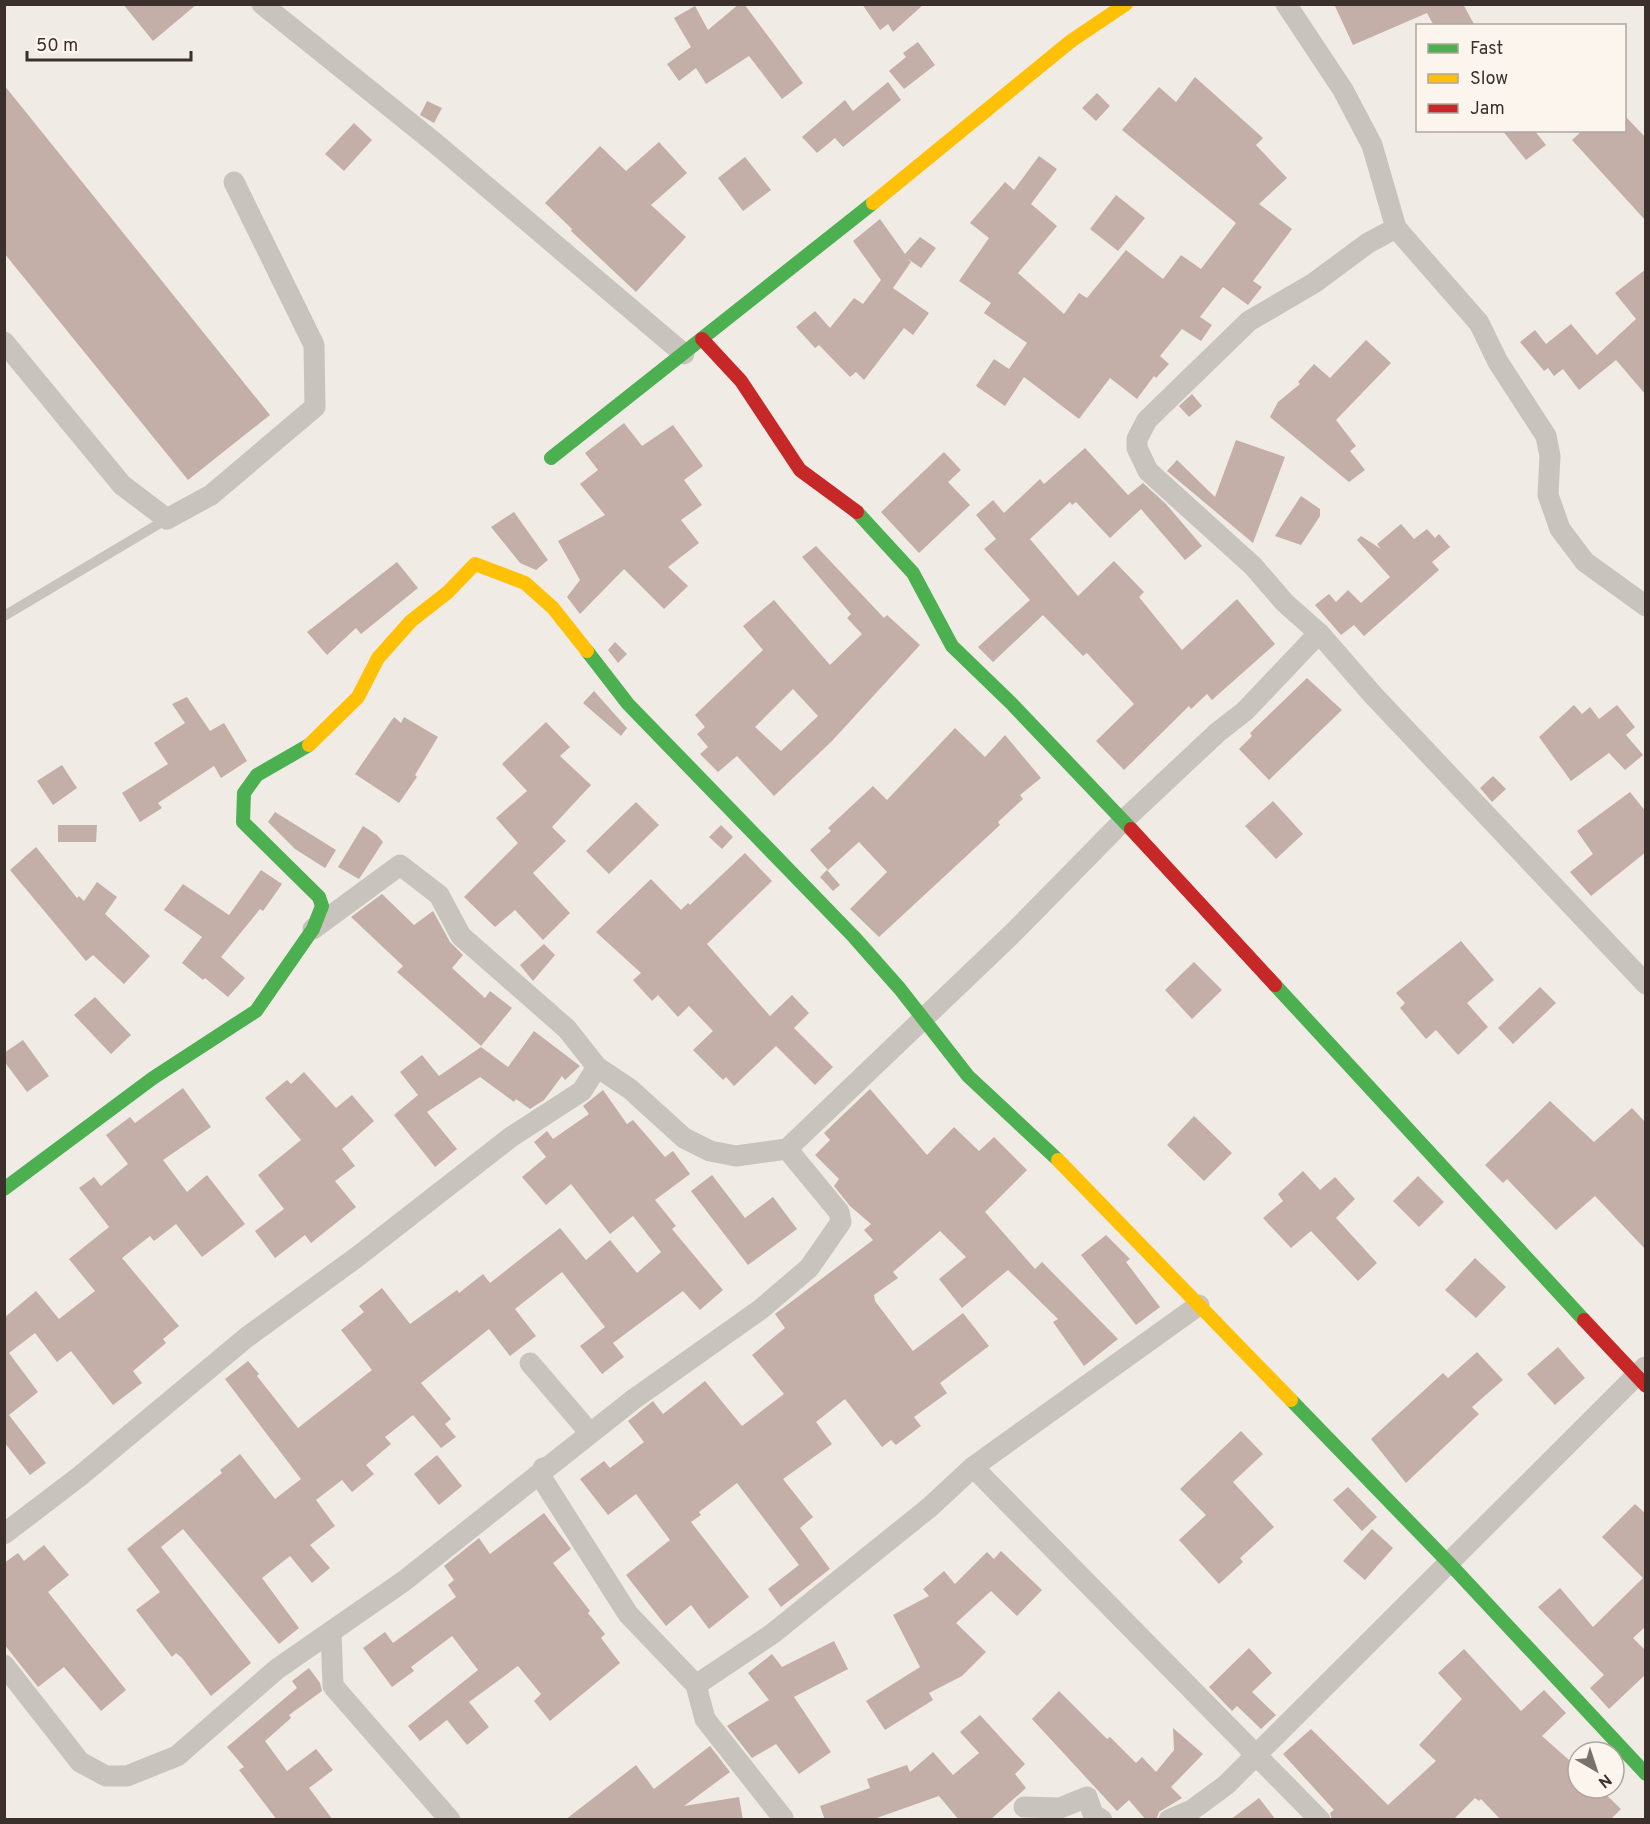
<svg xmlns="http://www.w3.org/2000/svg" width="1650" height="1824" font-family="Overpass,sans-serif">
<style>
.building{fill:#c3afa7;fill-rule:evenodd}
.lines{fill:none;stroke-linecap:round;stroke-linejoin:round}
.lane{stroke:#c9c3be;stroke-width:10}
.street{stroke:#c9c3be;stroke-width:21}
.fast{stroke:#4caf50;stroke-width:14}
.slow{stroke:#ffc107;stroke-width:14}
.jam{stroke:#c62828;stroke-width:14}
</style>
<rect width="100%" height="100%" fill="#f0ebe5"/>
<g class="building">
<polygon points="123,4 197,4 153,41"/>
<polygon points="739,4 744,4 803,83 782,99 749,56 706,84 696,68 679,81 667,64 691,47 674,18 695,6 708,30"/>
<polygon points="862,4 924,4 893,32 888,24 880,30"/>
<polygon points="1334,4 1463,4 1475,26 1434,26 1427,13 1353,45"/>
<polygon points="918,42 935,65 904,89 889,71 906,57 903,53"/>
<polygon points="1195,77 1263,138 1256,145 1287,178 1259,204 1292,229 1253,281 1262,287 1248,305 1223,287 1200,317 1212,325 1201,341 1182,329 1160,356 1169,364 1156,378 1154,376 1137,399 1110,378 1079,419 1024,377 1005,406 976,386 994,359 1009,369 1027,343 984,313 991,303 959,281 989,238 970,223 1005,182 1014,190 1039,156 1057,169 1031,204 1057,226 1018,273 1064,314 1079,293 1087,298 1126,250 1163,279 1181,255 1201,269 1236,223 1122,130 1159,87 1176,102"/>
<polygon points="888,82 901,100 843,147 835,138 817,153 802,137 845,100 853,111"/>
<polygon points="4,85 270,415 188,480 4,253"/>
<polygon points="1097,93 1110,106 1096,121 1082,108"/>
<polygon points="427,101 442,108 434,123 420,115"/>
<polygon points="1624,115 1646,138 1646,221 1572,140 1583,130 1624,130"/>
<polygon points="354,123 372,140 344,171 325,154"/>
<polygon points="1502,130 1534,130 1546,145 1526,160"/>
<polygon points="659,142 687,173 651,205 686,237 636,292 571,231 572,229 545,203 600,146 626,171"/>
<polygon points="745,157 771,190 743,211 718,178"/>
<polygon points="1116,195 1145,218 1118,251 1090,229"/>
<polygon points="880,219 905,254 920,237 936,248 921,268 908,259 911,262 893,288 929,313 913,335 904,328 864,380 856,372 850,377 819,345 815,348 796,327 815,311 830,328 854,298 863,304 881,280 853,241"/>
<polygon points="1646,269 1646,395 1616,360 1579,390 1563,369 1554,376 1548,368 1544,371 1520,342 1535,330 1546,344 1571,324 1597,355 1636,319 1615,293"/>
<polygon points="1366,340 1391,363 1336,420 1356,446 1350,451 1365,470 1349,482 1270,417 1278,402 1300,384 1298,382 1314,364 1330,378"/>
<polygon points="1192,394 1202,406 1189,417 1179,406"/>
<polygon points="624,423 642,446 673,425 703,466 684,480 702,505 681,520 699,543 668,567 688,586 664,609 624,569 580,614 567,597 580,580 558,541 605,515 580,484 598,470 585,453"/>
<polygon points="1236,440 1285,457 1253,543 1167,471 1177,460 1215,497"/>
<polygon points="1085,448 1128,495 1143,483 1166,504 1202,546 1185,560 1141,509 1110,538 1076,502 1072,505 1070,502 1030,539 1078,596 1114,561 1144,592 1139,597 1182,650 1237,599 1275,644 1212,700 1207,694 1191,709 1189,706 1124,770 1096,741 1134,704 1087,653 1083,656 1043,615 993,662 978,647 1030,600 984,549 996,539 976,515 993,500 1004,513 1040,479 1044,484"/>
<polygon points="944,452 961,470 948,482 970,505 919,553 881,512"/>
<polygon points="1301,496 1320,509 1320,516 1301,545 1275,536"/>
<polygon points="514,512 548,560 536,570 520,563 491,527"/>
<polygon points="1401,524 1414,539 1427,529 1435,538 1439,534 1450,547 1432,562 1439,570 1364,636 1354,625 1341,635 1315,605 1329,594 1336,602 1348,590 1361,603 1390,577 1357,540 1361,536 1381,549 1377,544"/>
<path d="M816 546 884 618 887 615 920 645 832 741 774 796 737 756 718 772 700 754 708 747 697 734 705 727 695 715 763 650 743 626 774 600 830 665 862 634 847 618 851 614 802 557ZM793 689 818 716 781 751 755 727Z"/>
<polygon points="397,562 418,588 361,634 356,628 327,655 307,632"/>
<polygon points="615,642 627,654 618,663 608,650"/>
<polygon points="1307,678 1342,710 1269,780 1239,749 1252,736 1250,733"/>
<polygon points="594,691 627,728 621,736 583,703"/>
<polygon points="187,697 210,731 224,723 247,761 221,778 214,766 158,803 162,808 140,822 122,793 168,764 154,743 185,723 172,704"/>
<polygon points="1574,705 1582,714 1590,707 1599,719 1617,705 1635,727 1626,735 1643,755 1625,770 1609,753 1571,781 1539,737"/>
<polygon points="394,717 401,723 404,717 438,737 415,775 417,777 399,803 355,774"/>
<polygon points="546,722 570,747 560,756 591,785 552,827 566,841 533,873 570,913 543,940 515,910 495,927 464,897 518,843 496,818 527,791 502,764"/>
<polygon points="955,728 985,757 1005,735 1041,778 1020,795 1023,799 998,822 1000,825 879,937 850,909 887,872 859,842 828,870 810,850 831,831 828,828 873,786 887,800"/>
<polygon points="62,765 77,788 53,805 37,781"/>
<polygon points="1493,776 1506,789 1492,802 1480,788"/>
<polygon points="1630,792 1646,812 1646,852 1591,896 1570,872 1593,854 1577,831"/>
<polygon points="1273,801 1303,834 1276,859 1245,826"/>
<polygon points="636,802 659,825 609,874 586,851"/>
<polygon points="275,812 336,850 325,868 295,849 268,822"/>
<polygon points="58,825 97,825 96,842 58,842"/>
<polygon points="721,825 733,837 722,849 709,837"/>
<polygon points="363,826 377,835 383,842 359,879 338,867"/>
<polygon points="36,847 77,898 79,896 84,901 97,882 117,897 105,914 150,956 124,984 93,955 86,961 10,870"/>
<polygon points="745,853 772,881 707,944 770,1016 792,995 809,1013 794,1028 833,1067 815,1085 776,1046 734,1086 726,1077 723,1080 693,1050 713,1031 689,1006 678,1017 658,995 652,1001 633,980 641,973 596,932 651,879 681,910 688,903 690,905"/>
<polygon points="261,870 282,884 263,911 260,909 221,957 245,978 228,997 205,978 203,980 182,963 202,937 164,910 183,884 229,915"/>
<polygon points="827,870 840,885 833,891 820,877"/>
<polygon points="382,894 414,925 433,911 450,942 463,955 452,968 485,998 490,991 512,1008 481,1046 397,972 403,966 351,917"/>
<polygon points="1461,941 1494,980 1467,1003 1488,1027 1458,1055 1436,1030 1426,1039 1400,1008 1405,1003 1396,993"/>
<polygon points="544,944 555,955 533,981 520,965"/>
<polygon points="1194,962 1222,990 1192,1019 1165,990"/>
<polygon points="1540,987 1556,1003 1513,1044 1498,1028"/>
<polygon points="95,997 131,1035 111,1054 74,1015"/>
<polygon points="534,1031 580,1066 565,1080 562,1076 544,1100 530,1109 516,1099 514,1102 480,1077 427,1112 457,1149 435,1167 394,1115 418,1095 400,1072 422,1055 439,1076 481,1047 508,1067"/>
<polygon points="23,1040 49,1076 27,1092 4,1061 4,1053"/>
<polygon points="304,1072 336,1108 352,1095 374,1121 342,1149 355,1166 335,1181 356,1207 311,1243 305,1235 275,1258 255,1231 284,1209 258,1175 301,1140 265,1098 287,1080 291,1084"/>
<polygon points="183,1088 211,1127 163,1160 187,1192 207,1175 245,1224 202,1257 176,1224 154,1241 150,1236 122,1258 179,1326 163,1339 166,1343 133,1371 142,1383 113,1405 71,1351 57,1362 35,1333 9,1353 38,1392 9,1415 46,1463 30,1475 4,1442 4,1318 36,1291 59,1319 95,1291 69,1259 109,1227 79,1188 94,1177 101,1186 128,1164 106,1135 130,1117 135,1123"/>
<polygon points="870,1089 927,1155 954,1127 979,1151 994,1137 1027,1170 985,1212 1035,1269 1042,1262 1118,1339 1084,1366 1053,1322 1058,1319 1008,1270 962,1308 939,1279 966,1257 940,1231 893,1272 898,1278 874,1295 875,1301 913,1351 963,1313 989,1346 940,1383 947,1393 914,1417 921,1426 896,1445 891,1440 882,1447 845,1399 816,1422 832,1444 783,1479 813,1517 800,1528 830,1569 781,1607 768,1589 799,1565 737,1483 699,1512 701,1515 691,1522 749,1597 709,1629 691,1605 666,1626 626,1575 670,1540 636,1494 608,1515 580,1479 604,1461 610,1468 644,1442 628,1421 653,1401 663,1414 705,1381 742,1426 784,1394 752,1355 785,1328 775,1314 873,1240 864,1230 871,1224 850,1206 834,1186 839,1179 815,1155 830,1140 824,1133"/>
<polygon points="603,1090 627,1124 633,1120 665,1157 673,1151 690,1174 655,1200 676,1226 672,1229 723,1290 700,1310 683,1291 613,1343 624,1357 602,1374 580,1346 605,1327 562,1272 515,1309 536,1336 510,1356 489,1329 421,1383 451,1419 445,1424 456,1437 441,1448 413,1415 385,1437 391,1444 366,1465 374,1474 352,1492 342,1480 316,1500 335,1526 310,1545 330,1568 312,1583 290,1556 262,1578 299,1628 279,1644 183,1529 161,1547 251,1663 211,1696 182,1658 176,1653 172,1657 136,1610 160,1592 127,1549 222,1473 220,1470 240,1454 275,1499 301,1479 225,1379 248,1361 259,1374 257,1376 298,1428 372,1370 341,1330 364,1312 359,1306 382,1288 410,1324 457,1290 459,1293 483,1274 490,1283 560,1228 586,1260 610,1240 637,1273 661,1252 633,1216 610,1234 571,1184 546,1205 522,1177 546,1157 534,1142 547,1131 553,1139 589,1114 583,1106"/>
<polygon points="1550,1101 1594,1142 1632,1108 1646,1123 1646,1250 1595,1196 1556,1230 1507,1179 1503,1183 1485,1165"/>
<polygon points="1194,1116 1232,1153 1204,1181 1167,1145"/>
<polygon points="1303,1171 1320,1190 1335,1177 1355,1199 1336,1218 1377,1263 1358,1281 1311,1231 1291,1248 1263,1218 1283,1201 1278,1194"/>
<polygon points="712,1175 745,1218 773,1197 797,1229 748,1265 691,1191"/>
<polygon points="1418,1176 1444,1202 1419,1227 1393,1201"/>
<polygon points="1106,1235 1130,1259 1126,1262 1160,1307 1136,1325 1081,1255"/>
<polygon points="1475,1258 1506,1287 1476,1318 1445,1290"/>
<polygon points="1558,1347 1585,1378 1555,1405 1527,1374"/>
<polygon points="1477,1352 1503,1380 1472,1407 1479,1414 1406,1483 1371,1439 1443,1373 1448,1378"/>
<polygon points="1241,1431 1263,1454 1233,1482 1274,1527 1240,1558 1243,1562 1219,1584 1179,1540 1206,1515 1180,1489"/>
<polygon points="437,1455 462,1486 439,1505 414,1474"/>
<polygon points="1348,1487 1377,1517 1362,1531 1333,1500"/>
<polygon points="1635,1504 1646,1514 1646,1626 1633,1638 1646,1651 1646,1674 1609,1709 1590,1688 1604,1675 1538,1607 1560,1588 1593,1627 1643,1578 1602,1537"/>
<polygon points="544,1513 571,1549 553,1563 590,1611 588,1613 605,1634 601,1638 620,1663 550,1721 534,1701 541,1694 518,1666 469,1702 489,1727 467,1745 447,1720 420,1741 408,1726 478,1670 452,1636 411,1667 414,1671 392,1687 363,1648 385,1632 393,1643 456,1597 448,1585 454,1580 444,1566 479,1538 490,1554"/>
<polygon points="1372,1529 1393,1548 1365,1580 1343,1561"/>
<polygon points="44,1545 69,1575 48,1592 126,1690 101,1711 64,1667 38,1687 4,1644 4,1563 18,1553 24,1561"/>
<polygon points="1001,1551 1042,1590 1017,1616 991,1591 956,1623 986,1652 962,1676 929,1693 933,1700 885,1730 866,1701 920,1667 893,1615 929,1596 923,1589 944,1571 955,1584 987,1552 994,1559"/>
<polygon points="834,1641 848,1669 794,1697 831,1752 799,1774 776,1744 752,1758 727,1726 769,1700 748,1673 772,1654 782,1667"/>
<polygon points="1249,1648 1272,1673 1252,1692 1276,1715 1261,1729 1237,1706 1232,1711 1209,1687"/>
<polygon points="1464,1649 1521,1711 1544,1690 1566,1713 1542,1736 1578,1768 1578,1788 1599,1788 1621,1809 1610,1820 1501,1820 1481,1799 1479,1801 1475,1798 1453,1820 1332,1820 1330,1813 1334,1810 1283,1754 1311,1729 1388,1805 1436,1761 1419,1745 1462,1699 1438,1673"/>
<polygon points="309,1668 320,1683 322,1691 289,1715 291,1718 265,1741 287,1771 316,1749 333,1770 309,1788 333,1820 277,1820 239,1770 244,1767 227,1747 297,1688 292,1681"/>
<polygon points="1059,1691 1107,1739 1110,1737 1136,1763 1142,1757 1156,1772 1174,1750 1173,1728 1203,1754 1171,1787 1182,1798 1159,1812 1156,1820 1146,1820 1129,1800 1117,1811 1032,1719"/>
<polygon points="980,1715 1025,1764 1015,1774 1026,1788 990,1820 959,1820 939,1796 871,1820 825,1820 820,1806 870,1788 867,1779 907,1765 910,1772 933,1752 953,1775 979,1753 960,1732"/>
<polygon points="710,1746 730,1772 684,1806 739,1797 743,1820 565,1820 636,1765 654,1789"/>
<polygon points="1259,1798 1276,1820 1230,1820"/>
</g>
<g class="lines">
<polyline class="lane" points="4,616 167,519"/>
<g class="street">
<polyline points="262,4 435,143 684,354"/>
<polyline points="1286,4 1343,90 1372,145 1396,228 1479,323 1498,362 1546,436 1550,456 1548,495 1560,529 1585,562 1646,606"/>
<polyline points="1396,228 1368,243 1314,283 1249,321 1147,420 1137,439 1137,448 1148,471 1253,566 1285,603 1319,633 1373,695 1646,984"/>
<polyline points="4,342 122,485 167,519 211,495 315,407 314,345 234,182"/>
<polyline points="313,929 400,865 439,895 461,936 567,1029 597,1067 630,1089 684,1138 710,1151 736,1156 787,1149 1015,931 1123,821 1218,732 1245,711 1319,633"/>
<polyline points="530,1363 590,1433"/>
<polyline points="973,1467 1320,1820"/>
<polyline points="543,1468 541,1477 628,1614 696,1685 705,1719 783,1818"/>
<polyline points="4,1534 80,1476 247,1337 357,1257 511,1137 582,1091 597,1067"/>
<polyline points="331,1632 333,1686 450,1820"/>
<polyline points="4,1665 80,1762 106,1776 127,1776 177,1756 277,1669 404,1581 634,1399 761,1309 809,1268 841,1222 839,1212 787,1149"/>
<polyline points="696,1685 772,1634 930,1507 973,1467 1199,1305"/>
<polyline points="1024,1807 1060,1808 1087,1797 1093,1814 1102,1820"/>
<polyline points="1169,1820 1192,1810 1226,1785 1645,1367"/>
</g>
<g class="fast">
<polyline points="551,458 873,203"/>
<polyline points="857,512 913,573 952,646 1011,703 1131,829"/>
<polyline points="587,651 628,704 854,937 900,989 968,1076 1058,1160"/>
<polyline points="1275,985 1584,1320"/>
<polyline points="4,1189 153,1078 256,1011 313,929 322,906 319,897 243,822 244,793 257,775 309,745"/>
<polyline points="1291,1400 1449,1563 1646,1774"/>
</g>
<g class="slow">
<polyline points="873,203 1071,41 1126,4"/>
<polyline points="309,745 358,697 378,658 411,621 448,592 475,564 525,583 553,608 587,651"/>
<polyline points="1058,1160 1291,1400"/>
</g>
<g class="jam">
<polyline points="702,339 741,381 800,470 857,512"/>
<polyline points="1131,829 1275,985"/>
<polyline points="1584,1320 1646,1386"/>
</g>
</g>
<rect width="1650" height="1824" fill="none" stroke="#3b302b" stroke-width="12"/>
<rect x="1416" y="24" width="210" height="108" fill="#fbf5ee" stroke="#aea6a0" stroke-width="1.5"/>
<rect x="1428" y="44" width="30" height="9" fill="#4caf50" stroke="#aea6a0" stroke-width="1.5"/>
<text x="1470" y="54" font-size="18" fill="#3b302b">Fast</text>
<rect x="1428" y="74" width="30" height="9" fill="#ffc107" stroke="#aea6a0" stroke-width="1.5"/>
<text x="1470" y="84" font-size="18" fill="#3b302b">Slow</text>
<rect x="1428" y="104" width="30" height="9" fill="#c62828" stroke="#aea6a0" stroke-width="1.5"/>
<text x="1470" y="114" font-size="18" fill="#3b302b">Jam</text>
<g transform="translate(1596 1770) rotate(141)"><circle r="28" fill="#fbf5ee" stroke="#aea6a0" stroke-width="1.5"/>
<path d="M0-4.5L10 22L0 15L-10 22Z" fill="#7a716c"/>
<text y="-9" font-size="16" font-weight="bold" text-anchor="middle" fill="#3b302b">N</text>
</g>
<path d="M27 51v9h164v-9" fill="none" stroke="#3b302b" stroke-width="3"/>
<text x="36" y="51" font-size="18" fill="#3b302b" stroke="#fbf5ee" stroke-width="4.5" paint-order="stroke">50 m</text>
</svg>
